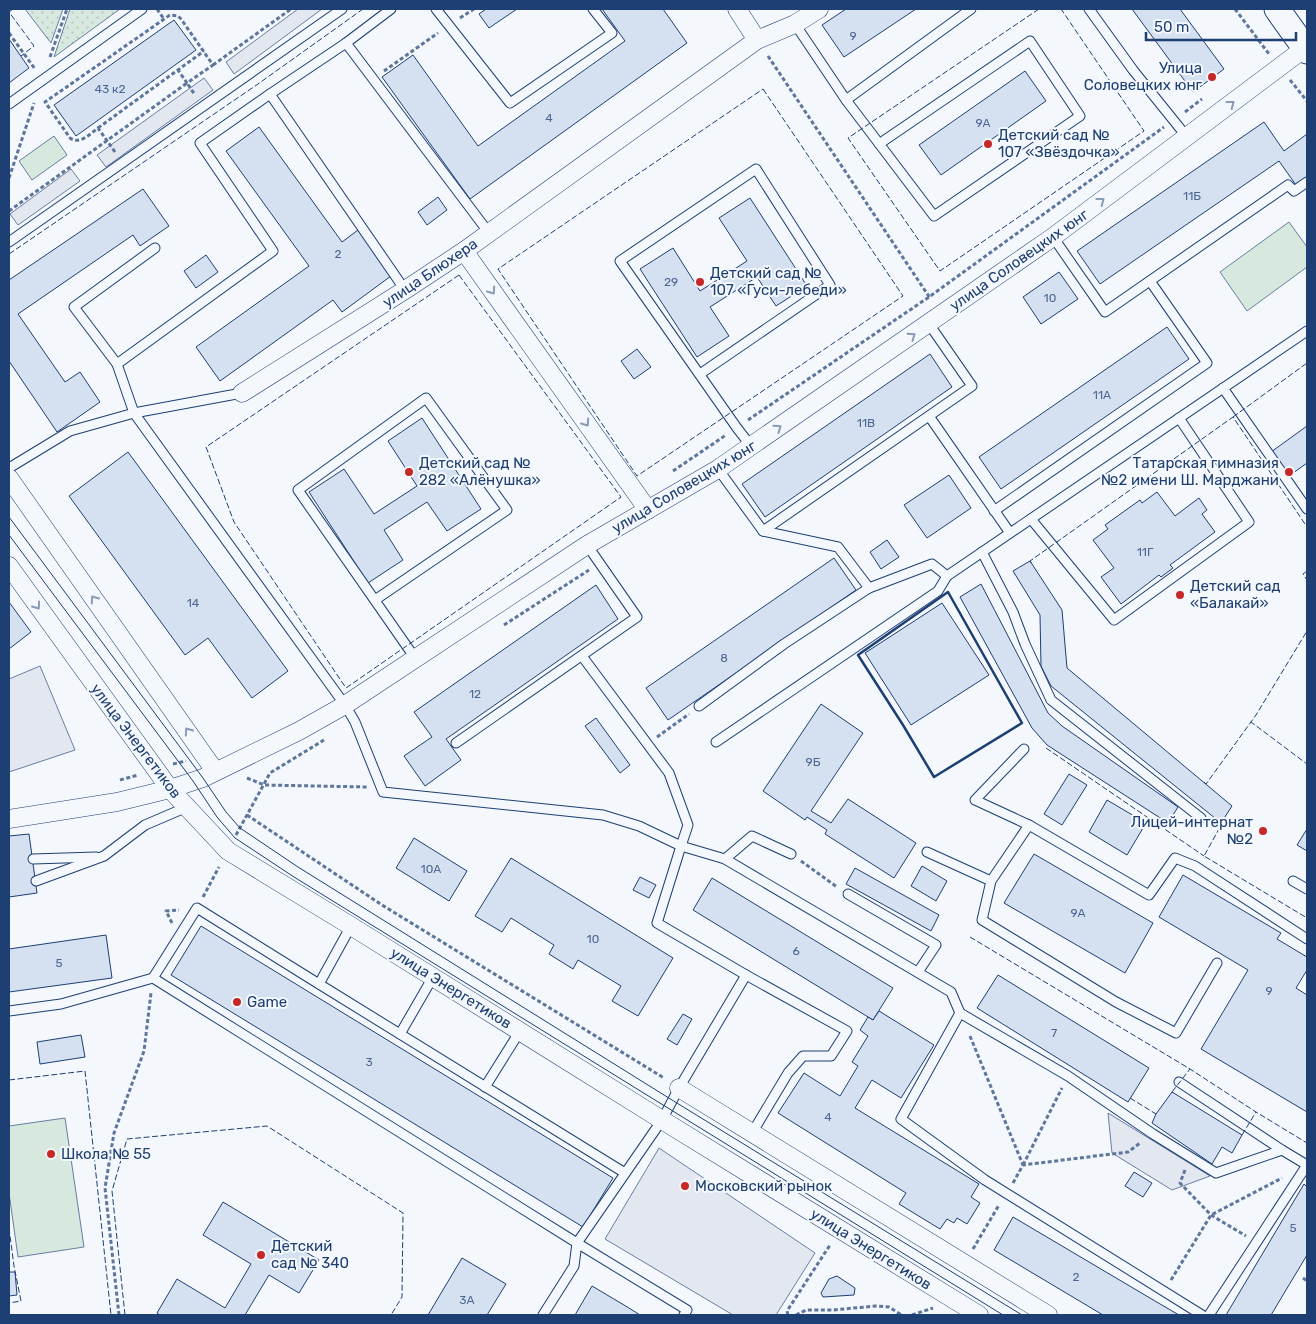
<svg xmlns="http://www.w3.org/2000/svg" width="1316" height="1324" font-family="Rubik,sans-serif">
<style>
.green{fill:#d7e8df;stroke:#687fa3}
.park{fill:url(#park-dots);stroke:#687fa3}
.parking{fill:#e3e8f0;stroke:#687fa3}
.building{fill:#d5e0f0;stroke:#1d3f73}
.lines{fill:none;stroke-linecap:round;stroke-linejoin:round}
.lane-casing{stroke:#1d3f73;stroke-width:11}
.street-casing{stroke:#1d3f73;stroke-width:19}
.secondary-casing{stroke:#1d3f73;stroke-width:27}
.path{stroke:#5e769c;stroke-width:3;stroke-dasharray:4 2.5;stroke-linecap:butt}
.lane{stroke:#f4f7fb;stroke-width:9}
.street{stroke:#f4f7fb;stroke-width:18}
.secondary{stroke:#f4f7fb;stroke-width:25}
.tram{stroke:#1d3f73;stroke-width:1}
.fence{stroke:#1d3f73;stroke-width:1;stroke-dasharray:6 2.5;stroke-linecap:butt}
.wall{stroke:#1d3f73;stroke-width:2.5}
.oneway{stroke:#889bb7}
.poi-dot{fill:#c62828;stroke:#f4f7fb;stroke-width:2}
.labels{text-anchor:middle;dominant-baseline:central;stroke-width:4;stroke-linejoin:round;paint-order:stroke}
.number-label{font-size:12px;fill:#4b6792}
.poi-label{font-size:15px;fill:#1d3f73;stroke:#f4f7fb;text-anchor:start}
.street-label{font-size:15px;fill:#1d3f73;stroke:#f4f7fb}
</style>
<defs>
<pattern id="park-dots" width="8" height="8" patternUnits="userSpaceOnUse" patternTransform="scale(1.25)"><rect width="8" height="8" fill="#d7e8df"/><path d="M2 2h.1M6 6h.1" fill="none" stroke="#b8c8c3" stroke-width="1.8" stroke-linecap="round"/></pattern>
</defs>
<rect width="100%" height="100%" fill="#f4f7fb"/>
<g class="green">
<polygon points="54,136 67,155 32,180 19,161"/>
<polygon points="1289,222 1307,247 1307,267 1247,311 1220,272"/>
<polygon points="65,1118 84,1247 18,1257 9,1193 9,1126"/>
</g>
<g class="park">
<polygon points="25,9 63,9 51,43"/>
<polygon points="70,9 120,9 54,57"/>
</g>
<g class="parking">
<polygon points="298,9 322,9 234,74 226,62"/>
<polygon points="204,78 213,90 106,167 97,155"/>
<polygon points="71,169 80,181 18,225 10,214"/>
<polygon points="40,666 75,750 9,772 9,679"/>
<polygon points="1108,1113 1210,1176 1172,1190 1112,1153"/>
<polygon points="659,1148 815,1253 776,1315 733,1315 605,1239"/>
</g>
<g class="building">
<polygon points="486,9 517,9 489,28 479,14"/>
<polygon points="602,9 663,9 687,43 470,199 382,77 413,55 478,146 625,41"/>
<polygon points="846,9 916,9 844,57 822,25"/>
<polygon points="1132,9 1180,9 1224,69 1193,92"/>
<polygon points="174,20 196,50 76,136 54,105"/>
<polygon points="9,39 29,68 9,83"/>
<polygon points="1025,71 1046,101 941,175 919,145"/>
<polygon points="1264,122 1284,151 1307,134 1307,177 1296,185 1279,161 1100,284 1077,251"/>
<polygon points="259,127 342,242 358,230 391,276 342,312 333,300 220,381 196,347 309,266 226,151"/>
<polygon points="143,189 169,226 140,246 133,235 18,314 65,382 80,372 100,402 57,432 9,361 9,280"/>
<polygon points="438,197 447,210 427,225 418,212"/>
<polygon points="750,198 807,286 776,306 757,277 710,307 729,336 697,357 640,269 673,248 700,291 747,261 719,218"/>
<polygon points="206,255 218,272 196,288 184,271"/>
<polygon points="1059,272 1078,299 1041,324 1023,297"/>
<polygon points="1167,327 1189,359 1001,489 979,457"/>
<polygon points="637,349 651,367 634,379 621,361"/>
<polygon points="930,354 952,387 765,517 742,484"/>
<polygon points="422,418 481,509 447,531 427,502 384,530 403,560 368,583 309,492 344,469 374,514 417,486 388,441"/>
<polygon points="1307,426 1307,463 1289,476 1271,452"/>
<polygon points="128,452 288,671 252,698 208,638 185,655 69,496"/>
<polygon points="949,475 971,508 927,538 904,505"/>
<polygon points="1157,492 1175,516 1199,498 1207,510 1202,514 1215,532 1170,565 1173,568 1161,577 1159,575 1121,604 1101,577 1114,568 1093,540 1108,529 1105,525 1140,500 1142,503"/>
<polygon points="887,540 899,557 881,569 870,552"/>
<polygon points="834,558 856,590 668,720 646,688"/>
<polygon points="1030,561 1062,610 1067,668 1232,806 1221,823 1051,686 1041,666 1040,615 1013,571"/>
<polygon points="981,584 1048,713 1062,726 1178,807 1168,823 1047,745 1032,728 960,597"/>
<polygon points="596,585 618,619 446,739 461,760 425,786 404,756 432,737 414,712"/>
<polygon points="9,602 31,632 9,649"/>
<polygon points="942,603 989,675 911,725 865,653"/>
<polygon points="821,704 863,733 811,811 831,823 848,799 916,843 894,878 825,834 827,830 807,817 805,820 763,791"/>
<polygon points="596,718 630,765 620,773 585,726"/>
<polygon points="1069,774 1087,785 1062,825 1044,814"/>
<polygon points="1107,800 1146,823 1127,855 1089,832"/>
<polygon points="1307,829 1307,851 1297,845"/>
<polygon points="29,834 37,893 9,897 9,836"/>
<polygon points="414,838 467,871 449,901 396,868"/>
<polygon points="1034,854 1153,923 1125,973 1004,903"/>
<polygon points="511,858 673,958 638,1016 612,1001 621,986 578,960 573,969 549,954 554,945 511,918 502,932 475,916"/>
<polygon points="922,866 947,881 936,901 911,886"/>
<polygon points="855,868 939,915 931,931 846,884"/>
<polygon points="1183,875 1281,933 1277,939 1307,957 1307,970 1296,988 1307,995 1307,1112 1201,1049 1248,970 1159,917"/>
<polygon points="640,877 656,885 649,898 633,890"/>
<polygon points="712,878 893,988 873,1020 693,910"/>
<polygon points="201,926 613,1178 583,1227 171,975"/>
<polygon points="106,935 112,978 9,992 9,949"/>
<polygon points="998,975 1149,1068 1128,1102 977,1008"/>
<polygon points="879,1011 934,1045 901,1098 872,1080 855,1108 979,1184 971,1197 980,1203 967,1224 957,1218 954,1223 947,1219 940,1229 899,1204 906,1193 778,1113 804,1073 840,1096 858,1066 852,1062 868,1036 860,1030 868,1017 873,1020"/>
<polygon points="683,1014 692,1019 677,1045 667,1039"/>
<polygon points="81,1035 85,1057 40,1064 37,1042"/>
<polygon points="1172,1092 1242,1135 1232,1153 1222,1147 1212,1164 1152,1123 1156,1114"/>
<polygon points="1134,1172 1152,1183 1143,1197 1125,1186"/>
<polygon points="1304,1184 1307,1187 1307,1255 1271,1315 1226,1315"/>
<polygon points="223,1202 319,1260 299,1293 269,1275 245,1315 160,1315 157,1313 177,1279 225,1308 251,1264 203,1235"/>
<polygon points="1013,1217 1155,1301 1179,1315 1103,1315 994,1250"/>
<polygon points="462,1258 506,1284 487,1315 428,1315"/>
<polygon points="9,1272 15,1272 17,1295 9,1296"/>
<polygon points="837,1276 855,1288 854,1295 823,1297 821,1293 829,1279"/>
<polygon points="592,1286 629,1308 640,1315 575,1315"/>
</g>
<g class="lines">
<defs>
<g id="lane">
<polyline points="391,9 346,43 489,233"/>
<polyline points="436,9 510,103 612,33 593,9"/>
<polyline points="1089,9 1133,70 1187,137"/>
<polyline points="795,24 846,100 934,216 1080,116 1030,41 879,144"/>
<polyline points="346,43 270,94 405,290"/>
<polyline points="846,100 971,9"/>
<polyline points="9,104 142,9"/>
<polyline points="1053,237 1105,312 1288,185 1294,191 1307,182"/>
<polyline points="9,242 342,9"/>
<polyline points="155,248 74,307 117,364 134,413 345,705 355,722 383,792 603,815 639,826 681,846 657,923 746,975 679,1088 662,1120 577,1243 687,1310 684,1315"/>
<polyline points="117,364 273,251 200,143 270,94"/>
<polyline points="700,374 830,285 756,169 620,261 737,428 751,446"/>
<polyline points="1223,388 1307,509"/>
<polyline points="929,416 1010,533"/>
<polyline points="9,468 70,431 134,413 242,393"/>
<polyline points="718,469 763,531 838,547 869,588 932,564 947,576"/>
<polyline points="994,511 1207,363 1150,281"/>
<polyline points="1031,519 1114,620 1249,522 1179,418"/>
<polyline points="763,531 972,386 929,324"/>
<polyline points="982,552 1013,612 1025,644 1051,700 1201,818"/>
<polyline points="375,600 507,510 426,398 298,490 415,658"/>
<polyline points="582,656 669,773 688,825 681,846 725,859 951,992 960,1013 901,1119 985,1180 1202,1315"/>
<polyline points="699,706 784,644 869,588"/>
<polyline points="716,742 938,591 947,576 1307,331"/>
<polyline points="456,743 637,617 587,545"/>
<polyline points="1024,749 975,800 1029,825 1149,895 1175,858 1195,866 1307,939"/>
<polyline points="1029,825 991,881 982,920 1116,1002 1176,1033 1217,963"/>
<polyline points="927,852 991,881"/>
<polyline points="33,859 96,857"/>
<polyline points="725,859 752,836 791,854"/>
<polyline points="36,881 104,856 145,825 187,807"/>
<polyline points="1293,881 1307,889"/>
<polyline points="848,894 936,945 918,972"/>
<polyline points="351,926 319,984 197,908 153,978 577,1243 574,1266 543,1315"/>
<polyline points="746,975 847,1031 831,1056 803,1056 788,1073 752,1133"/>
<polyline points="319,984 625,1173"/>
<polyline points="9,1011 61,1004 153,978"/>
<polyline points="960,1013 1068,1076 1153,1134 1216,1173 1282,1150 1307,1165"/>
<polyline points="400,1034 433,977"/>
<polyline points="1179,1082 1282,1150"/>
<polyline points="485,1087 520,1031"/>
<polyline points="1209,1315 1307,1165"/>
</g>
<g id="street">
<polyline points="737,9 757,40"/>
<polyline points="464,251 648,510"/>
<polyline points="242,393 405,290 464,251 757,40 795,24 819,9"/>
<polyline points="9,478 215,771"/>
<polyline points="9,566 170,789 228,851 351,926 662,1120 979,1315"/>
<polyline points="9,819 117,802 170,789 203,778 299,731 345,705 587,545 718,469 751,446 1053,237 1305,48"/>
<polyline points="679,1088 1048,1315"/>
</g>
<polyline id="secondary" points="1277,9 1307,51"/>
</defs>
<use href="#lane" class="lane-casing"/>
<use href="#street" class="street-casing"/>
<use href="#secondary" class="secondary-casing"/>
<g class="path">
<polyline points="157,9 164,19"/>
<polyline points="1235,9 1269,54"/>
<polyline points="460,18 474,9"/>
<polyline points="9,33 35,69"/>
<polyline points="768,56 930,298"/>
<polyline points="50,57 67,9"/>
<polyline points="213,65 291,9"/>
<polyline points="384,71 438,33"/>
<polyline points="1290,80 1307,101"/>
<polyline points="1185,112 1202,99"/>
<polyline points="98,128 204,51"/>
<path d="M115 152 98 128C90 134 80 145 70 138L45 102 170 15 178 16 181 19 213 65 187 83 178 70"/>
<polyline points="9,178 34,103"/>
<polyline points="9,211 187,83 195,95"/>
<polyline points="748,420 929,297 1164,127"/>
<polyline points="673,471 726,435"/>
<polyline points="504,625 589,570"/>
<polyline points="657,737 689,714"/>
<polyline points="173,764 186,761"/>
<polyline points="247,778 264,785 367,787"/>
<polyline points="120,780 138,775"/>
<polyline points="247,815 382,905 664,1078"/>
<polyline points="236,835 270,773 324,740"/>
<polyline points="801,861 837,887"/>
<polyline points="203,897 219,867"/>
<polyline points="172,923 166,911 179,910"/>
<polyline points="970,1036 1023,1165"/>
<polyline points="1023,1165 1062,1088"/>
<polyline points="1185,1170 1180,1183 1211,1215 1246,1236"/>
<polyline points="1013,1183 1023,1165 1128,1152 1140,1143"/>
<polyline points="973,1249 999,1205"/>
<polyline points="1303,1278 1307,1281"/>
<polyline points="1171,1280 1211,1215 1282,1178"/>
<polyline points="119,1315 105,1188 114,1133 144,1051 151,993"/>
<polyline points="788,1315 787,1311 830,1245"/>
<polyline points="796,1315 806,1310 833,1310 876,1306 889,1307 900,1314 900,1315"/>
<polyline points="912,1315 933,1308"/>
</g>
<use href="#lane" class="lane"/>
<use href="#street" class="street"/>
<use href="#secondary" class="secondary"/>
<g class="tram">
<polyline points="9,517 203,778 226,812 240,828 298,867 672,1100 1022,1315"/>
<polyline points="9,535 193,781 217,817 235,838 294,877 1003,1315"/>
</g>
<g class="fence">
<polyline points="13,9 9,12 34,46 21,56"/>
<polyline points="1039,9 848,138 940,271 1144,131 1061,9"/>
<polygon points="763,89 903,296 637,476 498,269"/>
<polyline points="9,254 258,84 363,9"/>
<polygon points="459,275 621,497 346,688 234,522 206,447"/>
<polyline points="1233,417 1307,363"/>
<polyline points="1031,563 1030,561 1233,417 1307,527"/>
<polyline points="1307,571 1303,574 1307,580"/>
<polyline points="1250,723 1251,722 1307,764"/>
<polyline points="1046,748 1204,856"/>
<polyline points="1204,782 1206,784 1256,715 1307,631"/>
<polyline points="1224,820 1204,856 1307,918"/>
<polyline points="970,937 1190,1069 1256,1112 1307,1143"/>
<polyline points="9,1080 85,1071 111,1315"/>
<polyline points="1172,1092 1190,1069"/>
<polyline points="1130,1098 1156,1114"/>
<polyline points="1242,1135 1256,1112"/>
<polyline points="9,1228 14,1266 21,1301 9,1303"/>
<polyline points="125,1315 112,1191 127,1139 267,1126 403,1213 402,1297 391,1315"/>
</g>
<polygon class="wall" points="948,592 1022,723 934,777 903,725 858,655"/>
</g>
<defs><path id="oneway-chevron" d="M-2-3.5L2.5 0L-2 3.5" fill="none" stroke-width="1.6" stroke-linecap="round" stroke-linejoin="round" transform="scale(1.25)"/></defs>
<g class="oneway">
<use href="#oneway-chevron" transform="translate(1231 104) rotate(-37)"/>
<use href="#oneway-chevron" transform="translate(1101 201) rotate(-37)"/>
<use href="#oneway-chevron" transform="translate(492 291) rotate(55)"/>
<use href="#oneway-chevron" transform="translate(912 336) rotate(-35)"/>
<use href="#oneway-chevron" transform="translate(586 423) rotate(55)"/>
<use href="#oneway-chevron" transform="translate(778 428) rotate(-35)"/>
<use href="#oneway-chevron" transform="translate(94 599) rotate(-125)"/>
<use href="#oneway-chevron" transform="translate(37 606) rotate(54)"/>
<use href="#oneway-chevron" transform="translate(188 731) rotate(-125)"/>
</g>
<g class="poi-dot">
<circle cx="1212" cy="77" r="5"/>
<circle cx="988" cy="144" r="5"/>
<circle cx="700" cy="282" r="5"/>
<circle cx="409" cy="472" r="5"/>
<circle cx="1289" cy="472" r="5"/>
<circle cx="1180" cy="595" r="5"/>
<circle cx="1263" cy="831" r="5"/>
<circle cx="237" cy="1002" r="5"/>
<circle cx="51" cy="1154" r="5"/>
<circle cx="685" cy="1186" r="5"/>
<circle cx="261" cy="1255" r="5"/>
</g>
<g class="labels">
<g class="number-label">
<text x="853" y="36">9</text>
<text x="110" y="89">43 к2</text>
<text x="549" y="118">4</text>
<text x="983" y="123">9А</text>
<text x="1192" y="196">11Б</text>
<text x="338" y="254">2</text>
<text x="671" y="282">29</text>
<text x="1050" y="298">10</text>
<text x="1102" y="395">11А</text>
<text x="866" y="423">11В</text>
<text x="1145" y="552">11Г</text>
<text x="193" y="603">14</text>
<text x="724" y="658">8</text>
<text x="475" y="694">12</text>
<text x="813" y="762">9Б</text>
<text x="431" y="869">10А</text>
<text x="1078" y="913">9А</text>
<text x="593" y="939">10</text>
<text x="796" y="951">6</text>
<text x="59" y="963">5</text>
<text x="1269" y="991">9</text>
<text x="1054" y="1033">7</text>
<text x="369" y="1062">3</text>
<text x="828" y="1117">4</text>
<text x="1293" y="1228">5</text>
<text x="1076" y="1277">2</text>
<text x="467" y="1300">3А</text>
</g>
<g class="poi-label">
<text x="1202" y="68" text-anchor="end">Улица<tspan x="1202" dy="17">Соловецких юнг</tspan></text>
<text x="998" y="135">Детский сад №<tspan x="998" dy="17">107 «Звёздочка»</tspan></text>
<text x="710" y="273">Детский сад №<tspan x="710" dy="17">107 «Гуси-лебеди»</tspan></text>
<text x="419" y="463">Детский сад №<tspan x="419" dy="17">282 «Алёнушка»</tspan></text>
<text x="1279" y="463" text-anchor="end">Татарская гимназия<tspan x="1279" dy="17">№2 имени Ш. Марджани</tspan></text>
<text x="1190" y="586">Детский сад<tspan x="1190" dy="17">«Балакай»</tspan></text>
<text x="1253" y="822" text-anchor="end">Лицей-интернат<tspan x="1253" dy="17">№2</tspan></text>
<text x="247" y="1002">Game</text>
<text x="61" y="1154">Школа № 55</text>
<text x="695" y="1186">Московский рынок</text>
<text x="271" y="1246">Детский<tspan x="271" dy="17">сад № 340</tspan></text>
</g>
<g class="street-label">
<text transform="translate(1019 260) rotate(-35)">улица Соловецких юнг</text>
<text transform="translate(430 273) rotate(-34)">улица Блюхера</text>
<text transform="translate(684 487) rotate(-31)">улица Соловецких юнг</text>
<text transform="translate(136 741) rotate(53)">улица Энергетиков</text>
<text transform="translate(451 988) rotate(32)">улица Энергетиков</text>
<text transform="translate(871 1249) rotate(32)">улица Энергетиков</text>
</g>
</g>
<rect width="1316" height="1324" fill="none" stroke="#1d3f73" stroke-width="20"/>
<path d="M1146 32v8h150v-8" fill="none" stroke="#1d3f73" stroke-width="2.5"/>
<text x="1154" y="32" font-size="15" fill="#1d3f73" stroke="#f4f7fb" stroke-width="4" paint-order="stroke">50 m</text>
</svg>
